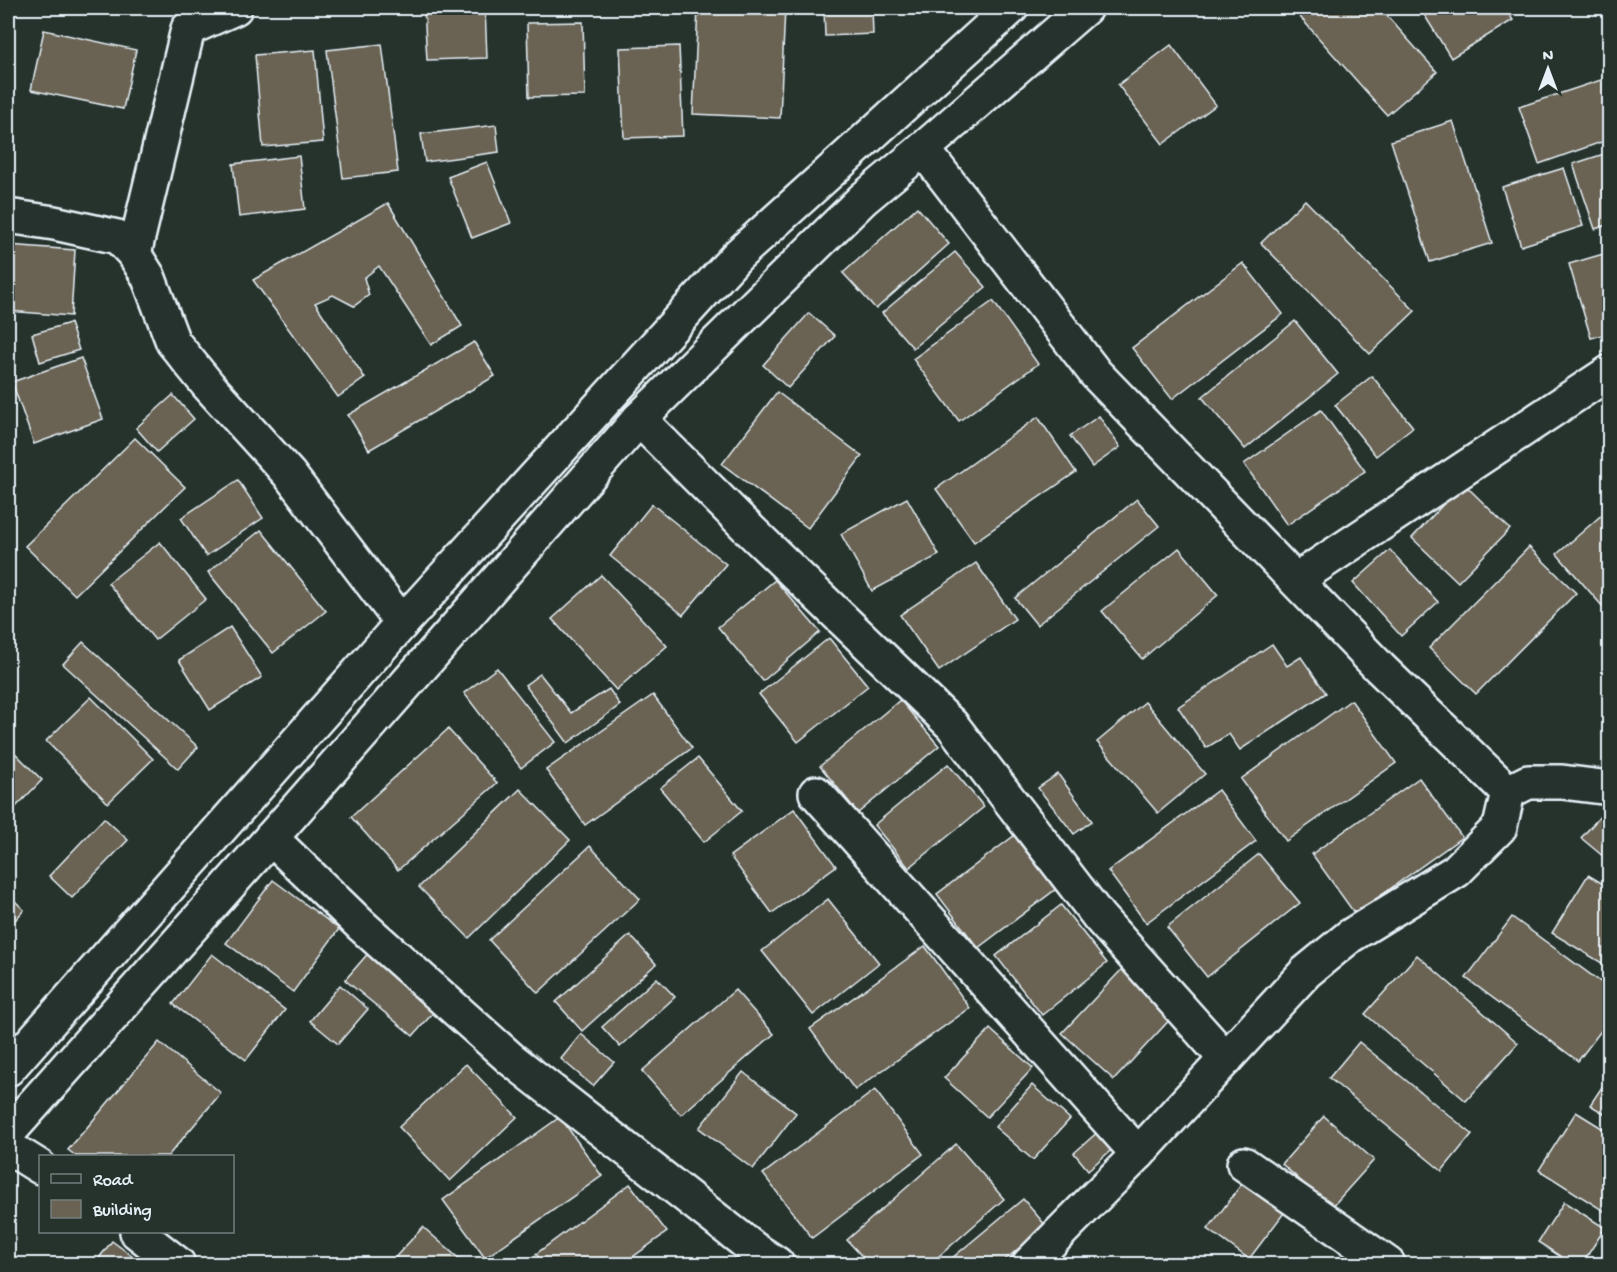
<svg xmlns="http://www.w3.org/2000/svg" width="1617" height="1272" font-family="'Gochi Hand',sans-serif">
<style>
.building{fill:#6a6353;stroke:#e8f1f8;stroke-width:1.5}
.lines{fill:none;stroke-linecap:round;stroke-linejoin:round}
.minor-casing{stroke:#e8f1f8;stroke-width:38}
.tertiary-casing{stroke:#e8f1f8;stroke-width:38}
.minor{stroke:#26332d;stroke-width:33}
.tertiary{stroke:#26332d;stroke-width:33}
</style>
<rect width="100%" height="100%" fill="#26332d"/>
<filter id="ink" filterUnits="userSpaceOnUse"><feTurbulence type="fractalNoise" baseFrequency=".0167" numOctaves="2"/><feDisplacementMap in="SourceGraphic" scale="12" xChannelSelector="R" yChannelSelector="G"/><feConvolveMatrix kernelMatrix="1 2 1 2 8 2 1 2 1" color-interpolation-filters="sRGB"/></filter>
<g filter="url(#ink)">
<g class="building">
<polygon points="424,8 485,8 487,58 427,60"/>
<polygon points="698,8 785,8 780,118 693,114"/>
<polygon points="824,8 872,8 873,34 825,36"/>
<polygon points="1292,8 1380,8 1437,72 1387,115"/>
<polygon points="1420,8 1505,8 1513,20 1451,58"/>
<polygon points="583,22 585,96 529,97 527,23"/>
<polygon points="44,30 136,50 123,109 31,90"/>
<polygon points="382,44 398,172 343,178 327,50"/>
<polygon points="1171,45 1216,105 1163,144 1118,85"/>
<polygon points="679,46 683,136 624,138 620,48"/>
<polygon points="315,50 323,142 263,147 255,55"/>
<polygon points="1610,77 1610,139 1539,164 1519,107"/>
<polygon points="1453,121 1492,243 1430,262 1391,141"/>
<polygon points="496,125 499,152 425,162 421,134"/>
<polygon points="1610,152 1610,224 1595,229 1573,164"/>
<polygon points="299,156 305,209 239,217 233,164"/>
<polygon points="487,162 511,223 472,238 448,177"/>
<polygon points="1564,168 1583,226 1521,246 1502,187"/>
<polygon points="1305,200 1415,311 1370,354 1261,243"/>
<polygon points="388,203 462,326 431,345 379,266 364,278 369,295 354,306 333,295 315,303 365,378 338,397 253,280"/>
<polygon points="917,207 949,244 876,309 843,273"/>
<polygon points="8,245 75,250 71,316 8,311"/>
<polygon points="955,252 986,287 913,348 882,313"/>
<polygon points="1610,252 1610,333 1591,338 1569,264"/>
<polygon points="1243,263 1283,314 1172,399 1132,348"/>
<polygon points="993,301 1038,364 959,421 913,359"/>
<polygon points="809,313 835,336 788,388 763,365"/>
<polygon points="1295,321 1338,374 1245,449 1202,397"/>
<polygon points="70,323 79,350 40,362 32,334"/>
<polygon points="474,342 495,376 369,450 348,415"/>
<polygon points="81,358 103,419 34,444 12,382"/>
<polygon points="1372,376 1413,427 1376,456 1335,405"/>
<polygon points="777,392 862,456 808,528 722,464"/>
<polygon points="173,395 194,419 157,452 136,428"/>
<polygon points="1321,410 1365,471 1287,525 1244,464"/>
<polygon points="1099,416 1120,447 1092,467 1070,436"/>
<polygon points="1038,417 1076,472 974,542 936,489"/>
<polygon points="135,438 185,487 75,595 25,546"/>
<polygon points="238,480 263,518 206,556 181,518"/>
<polygon points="1463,483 1510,529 1458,582 1412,538"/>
<polygon points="907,498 939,555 872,591 841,534"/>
<polygon points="1137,499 1159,526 1037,625 1015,598"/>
<polygon points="652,504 726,564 683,615 610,556"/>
<polygon points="1605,512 1610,517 1610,615 1557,554"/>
<polygon points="261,530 326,611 273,653 208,572"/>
<polygon points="160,542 206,599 155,640 108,583"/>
<polygon points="1529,547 1576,593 1476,694 1429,648"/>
<polygon points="1179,548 1218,595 1142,659 1102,611"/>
<polygon points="1390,550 1438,602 1401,636 1353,583"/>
<polygon points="976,563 1015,619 939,671 900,615"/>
<polygon points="601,575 667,646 616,690 552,619"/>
<polygon points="775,580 820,632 763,681 718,627"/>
<polygon points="230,627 262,677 210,710 179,660"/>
<polygon points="829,638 868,686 798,742 759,694"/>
<polygon points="83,642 198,747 178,769 63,664"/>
<polygon points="1272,644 1287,666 1301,657 1326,693 1240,750 1229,734 1206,748 1178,707"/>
<polygon points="497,668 555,742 521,768 464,693"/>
<polygon points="540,674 571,713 609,689 620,705 568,743 525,685"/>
<polygon points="653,695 692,748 585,825 546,770"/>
<polygon points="91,697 153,759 108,803 46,741"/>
<polygon points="900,700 939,746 858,813 820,766"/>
<polygon points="1351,700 1396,763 1286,841 1241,779"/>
<polygon points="1145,702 1205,774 1158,813 1097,742"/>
<polygon points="448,729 497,783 398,870 351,817"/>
<polygon points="8,746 42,780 8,815"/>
<polygon points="698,758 742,811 704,842 660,788"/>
<polygon points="948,764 984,807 909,868 874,825"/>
<polygon points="1058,774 1092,821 1074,834 1038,788"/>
<polygon points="1419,778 1462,837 1355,914 1312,854"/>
<polygon points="520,789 570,840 469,938 419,887"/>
<polygon points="1218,790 1256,841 1146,923 1108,871"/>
<polygon points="1610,805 1610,862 1581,838"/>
<polygon points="794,809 836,866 772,913 730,856"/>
<polygon points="104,818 128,840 72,898 49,876"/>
<polygon points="1019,832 1060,886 978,948 937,894"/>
<polygon points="590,846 640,899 538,993 489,940"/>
<polygon points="1259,854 1300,903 1207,977 1167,927"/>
<polygon points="1588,875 1610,888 1610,968 1552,933"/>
<polygon points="273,880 339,929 293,992 226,943"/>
<polygon points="8,894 24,910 8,928"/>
<polygon points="828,899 879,963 813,1015 762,951"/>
<polygon points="1061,905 1107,963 1042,1015 996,956"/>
<polygon points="1512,917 1610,989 1610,1019 1578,1061 1466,978"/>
<polygon points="630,935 656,964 582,1031 556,1002"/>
<polygon points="925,946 970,1008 855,1090 810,1029"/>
<polygon points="371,950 439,1006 413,1036 345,980"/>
<polygon points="212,954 285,1010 246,1060 173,1004"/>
<polygon points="1417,955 1518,1043 1466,1101 1365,1014"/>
<polygon points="1124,967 1175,1014 1114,1080 1062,1033"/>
<polygon points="657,978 675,997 620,1047 602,1027"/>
<polygon points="340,985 368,1009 338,1044 310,1021"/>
<polygon points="735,990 774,1034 681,1115 642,1071"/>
<polygon points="990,1029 1033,1068 987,1117 944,1078"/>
<polygon points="581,1034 614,1062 593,1086 561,1059"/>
<polygon points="159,1042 221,1093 168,1156 76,1156 68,1150"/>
<polygon points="1359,1042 1472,1134 1442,1171 1329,1078"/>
<polygon points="466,1064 517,1117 450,1181 399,1127"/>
<polygon points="743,1072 796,1113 753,1169 699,1128"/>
<polygon points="1610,1075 1610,1117 1590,1105"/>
<polygon points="1032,1085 1070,1119 1033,1160 995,1127"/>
<polygon points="875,1090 923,1154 812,1238 763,1174"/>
<polygon points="1576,1112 1610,1133 1610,1215 1539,1170"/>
<polygon points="1324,1116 1374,1160 1331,1208 1282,1164"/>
<polygon points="560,1117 602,1176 485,1258 443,1200"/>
<polygon points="1101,1129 1116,1146 1088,1170 1074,1153"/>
<polygon points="956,1144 1004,1199 930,1264 869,1264 847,1240"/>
<polygon points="1249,1174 1290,1205 1249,1259 1208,1229"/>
<polygon points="630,1184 667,1232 623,1264 544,1264 536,1254"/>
<polygon points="1023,1199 1046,1226 1000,1264 945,1264"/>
<polygon points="1564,1202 1605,1228 1582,1264 1572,1264 1538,1242"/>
<polygon points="423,1227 465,1264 389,1264"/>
<polygon points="112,1241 143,1264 106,1264 99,1258"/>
</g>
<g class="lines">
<defs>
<g id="minor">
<polyline points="923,149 1096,374 1380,668 1508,792 1500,827 1456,871 1350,936 1306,972 1138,1154 1029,1264"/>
<polyline points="8,216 54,223 118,237 134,254 148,276 173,342 208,385 289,474 402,623"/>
<polyline points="134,254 188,29 235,8"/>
<polyline points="639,419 752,532 952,725 1099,917 1226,1059"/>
<polyline points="1296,580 1610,372"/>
<polyline points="1508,792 1528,782 1562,782 1610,788"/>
<polyline points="816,793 1138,1154"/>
<polyline points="271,838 361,925 511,1059 754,1249 777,1264"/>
<polyline points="8,1147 40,1167"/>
<polyline points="1244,1164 1388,1264"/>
<polyline points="137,1232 178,1264"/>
</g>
<g id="tertiary">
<polyline points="8,1069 402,623 737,256 1011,8"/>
<polyline points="8,1133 271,838 639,419 863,199 923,149 1085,8"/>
</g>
</defs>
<use href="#minor" class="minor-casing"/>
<use href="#tertiary" class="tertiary-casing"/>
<use href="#minor" class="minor"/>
<use href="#tertiary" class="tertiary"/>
</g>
</g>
<rect width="1617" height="1272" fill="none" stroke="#26332d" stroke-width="30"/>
<rect x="15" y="15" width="1587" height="1242" fill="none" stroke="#e8f1f8" stroke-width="2" filter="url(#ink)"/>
<rect x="39" y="1155" width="195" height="78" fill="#26332d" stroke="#747f7e" stroke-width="1.5"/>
<rect x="51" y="1174" width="30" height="9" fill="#26332d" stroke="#747f7e" stroke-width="1.5"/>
<text x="93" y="1185" font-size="18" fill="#e8f1f8">Road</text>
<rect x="51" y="1200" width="30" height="18" fill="#6a6353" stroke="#747f7e" stroke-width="1.5"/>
<text x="93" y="1215" font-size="18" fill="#e8f1f8">Building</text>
<g transform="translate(1548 69)" stroke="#26332d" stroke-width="4.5" paint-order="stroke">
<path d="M0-4.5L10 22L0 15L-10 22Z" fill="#e8f1f8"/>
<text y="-9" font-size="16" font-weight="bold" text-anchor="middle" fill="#e8f1f8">N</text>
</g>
</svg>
